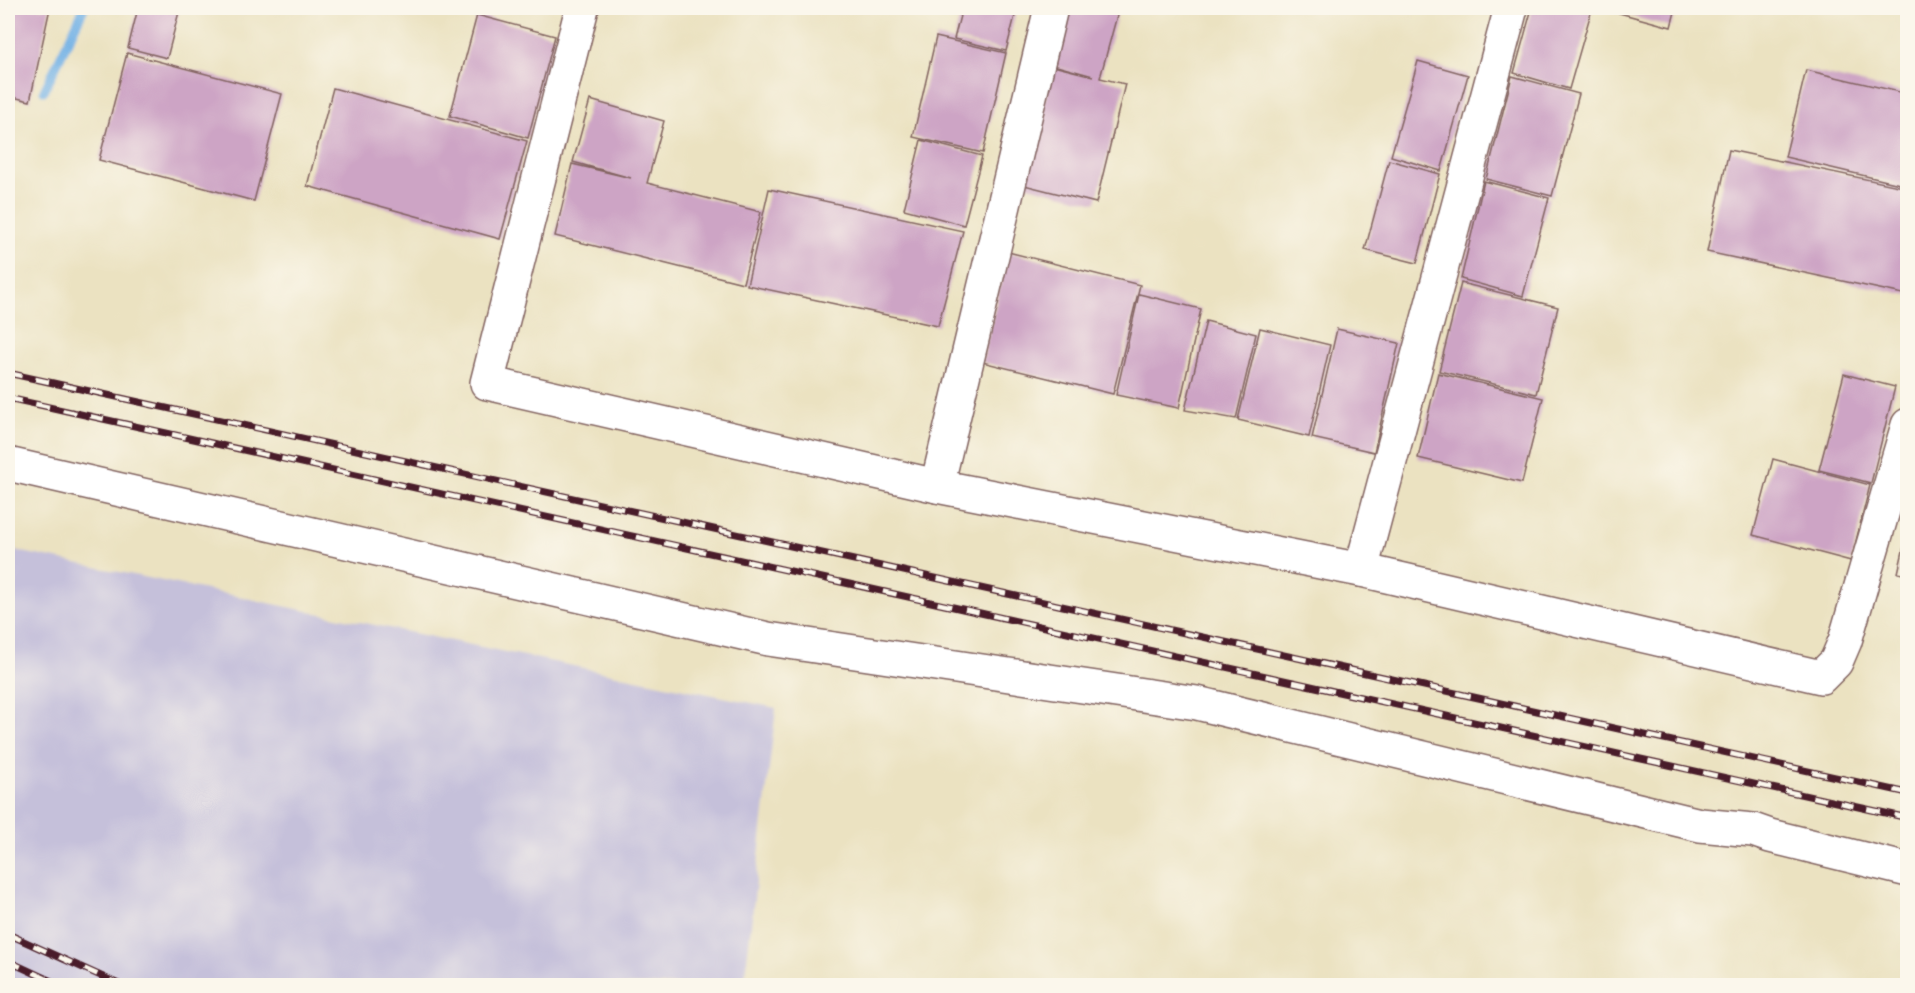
<svg xmlns="http://www.w3.org/2000/svg" width="1915" height="993" font-family="Caveat,sans-serif">
<style>
.industrial{fill:#c5c0da}
.lines{fill:none;stroke-linecap:round;stroke-linejoin:round}
.stream{stroke:#72b1e5;stroke-width:9}
.building{fill:#cda4c5}
.minor-casing{stroke:#826360;stroke-width:36}
.minor{stroke:#fff;stroke-width:33}
.rail-casing{stroke:#4a1f2b;stroke-width:7}
.rail{stroke:#fbf7ec;stroke-width:4.5;stroke-dasharray:14;stroke-linecap:butt}
</style>
<rect width="100%" height="100%" fill="#fbf7ec"/>
<filter id="ink" filterUnits="userSpaceOnUse"><feTurbulence type="fractalNoise" baseFrequency=".0167" numOctaves="2"/><feDisplacementMap in="SourceGraphic" scale="12" xChannelSelector="R" yChannelSelector="G"/><feConvolveMatrix kernelMatrix="1 2 1 2 8 2 1 2 1" color-interpolation-filters="sRGB"/></filter>
<filter id="wash" filterUnits="userSpaceOnUse"><feTurbulence type="fractalNoise" baseFrequency=".008" numOctaves="4" result="noise"/><feDisplacementMap in="SourceGraphic" scale="24" xChannelSelector="R" yChannelSelector="G"/><feGaussianBlur stdDeviation="1.35" result="paint"/><feColorMatrix in="noise" values="0 0 0 0 0 0 0 0 0 0 0 0 0 0 0 0 0 1.4 0 .05"/><feComposite in="paint" operator="in"/></filter>
<g filter="url(#wash)">
<rect width="100%" height="100%" fill="#ebe2c1"/>
<polygon class="industrial" points="8,549 776,708 744,985 8,985"/>
<g class="lines">
<polyline class="stream" points="44,91 84,8"/>
</g>
<g id="blocks">
<g class="building">
<polygon points="8,8 50,8 30,101 8,96"/>
<polygon points="138,8 180,8 167,58 128,48"/>
<polygon points="962,8 1017,8 1006,51 954,39"/>
<polygon points="1068,8 1119,8 1100,78 1125,84 1096,203 1024,185 1053,66 1093,76 1053,65"/>
<polygon points="1532,8 1592,9 1569,89 1514,73"/>
<polygon points="1601,8 1676,8 1671,27"/>
<polygon points="477,15 555,36 528,138 450,116"/>
<polygon points="936,37 1006,53 983,153 913,137"/>
<polygon points="127,53 282,94 254,201 99,160"/>
<polygon points="1418,61 1468,75 1441,171 1391,156"/>
<polygon points="1806,70 1908,94 1908,186 1785,157"/>
<polygon points="1512,76 1579,94 1552,196 1486,179"/>
<polygon points="333,88 527,141 500,239 307,186"/>
<polygon points="590,100 664,121 647,183 761,212 743,283 555,236 572,164 631,178 573,162"/>
<polygon points="921,140 982,156 964,225 904,209"/>
<polygon points="1729,150 1908,188 1908,295 1707,252"/>
<polygon points="1389,160 1440,174 1417,263 1365,250"/>
<polygon points="1484,181 1549,198 1523,296 1461,279"/>
<polygon points="769,189 963,231 938,326 747,285"/>
<polygon points="1008,252 1140,285 1113,394 982,362"/>
<polygon points="1461,283 1558,307 1536,394 1439,371"/>
<polygon points="1139,294 1201,309 1179,408 1116,395"/>
<polygon points="1206,321 1256,334 1236,419 1185,410"/>
<polygon points="1260,328 1330,345 1309,437 1238,420"/>
<polygon points="1337,329 1399,343 1374,452 1312,438"/>
<polygon points="1438,373 1543,398 1522,483 1418,458"/>
<polygon points="1844,374 1895,387 1871,483 1819,470"/>
<polygon points="1773,459 1870,485 1851,561 1753,535"/>
<polygon points="1907,533 1908,533 1908,575 1898,573"/>
</g>
</g>
</g>
<g filter="url(#ink)">
<use href="#blocks" fill-opacity="0" stroke="#826360" stroke-width="1.5"/>
<g class="lines">
<defs>
<g id="minor">
<polyline points="582,8 487,383 937,486 1361,570 1511,8"/>
<polyline points="8,464 768,639 1197,703 1700,825 1753,830 1770,836 1908,870"/>
<polyline points="937,486 1051,8"/>
<polyline points="1361,570 1821,677 1836,662 1845,641 1908,425"/>
</g>
</defs>
<use href="#minor" class="minor-casing"/>
<use href="#minor" class="minor"/>
<defs>
<g id="rail">
<polyline points="8,373 1908,793"/>
<polyline points="8,398 1908,818"/>
<polyline points="8,934 123,986"/>
<polyline points="8,961 62,986"/>
</g>
</defs>
<use href="#rail" class="rail-casing"/>
<use href="#rail" class="rail"/>
</g>
</g>
<rect width="1915" height="993" fill="none" stroke="#fbf7ec" stroke-width="30"/>
</svg>
